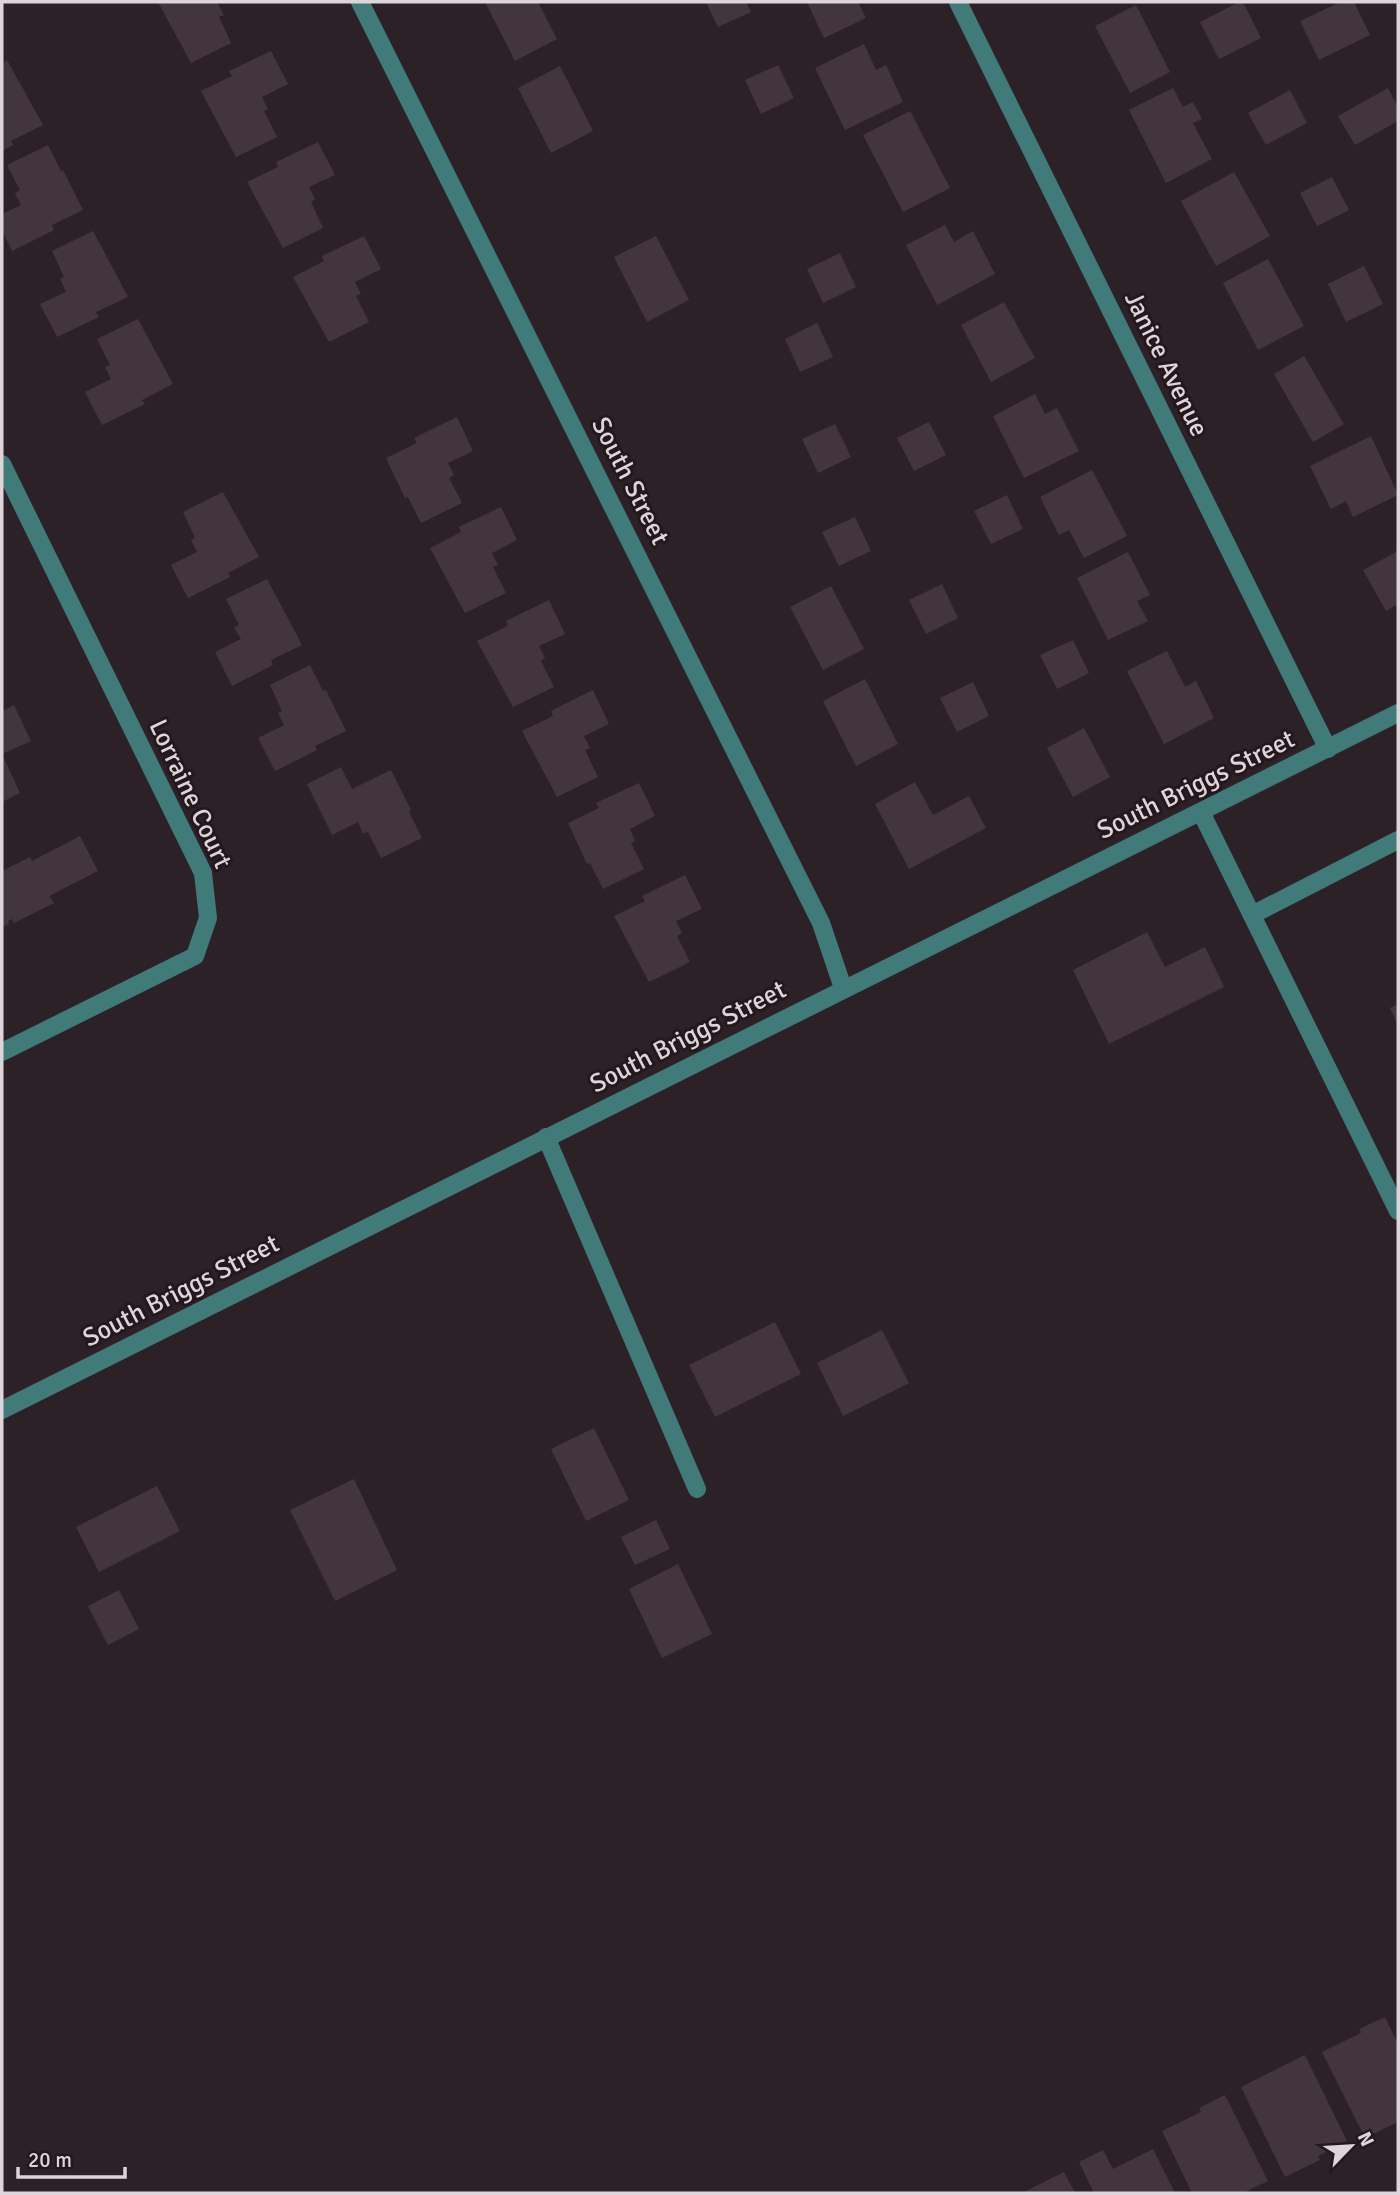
<svg xmlns="http://www.w3.org/2000/svg" width="1400" height="2195" font-family="Signika,sans-serif">
<style>
.building{fill:#43353d}
.lines{fill:none;stroke-linecap:round;stroke-linejoin:round}
.minor{stroke:#417b79;stroke-width:18}
.labels{text-anchor:middle;dominant-baseline:central;stroke-width:6;stroke-linejoin:round;paint-order:stroke}
.street-label{font-size:26px;fill:#ddd5da;stroke:#24181f}
</style>
<rect width="100%" height="100%" fill="#2d2128"/>
<g class="building">
<polygon points="158,2 217,2 224,15 219,17 231,43 191,63"/>
<polygon points="485,2 538,2 557,39 515,61"/>
<polygon points="706,2 746,2 751,12 718,27"/>
<polygon points="807,2 858,2 866,18 824,38"/>
<polygon points="1239,2 1243,2 1261,38 1219,59 1200,22"/>
<polygon points="1340,2 1354,2 1370,35 1319,60 1300,21"/>
<polygon points="1136,5 1170,72 1130,93 1095,26"/>
<polygon points="864,44 876,70 886,65 903,102 845,130 815,68"/>
<polygon points="271,51 288,84 262,97 268,109 264,111 277,137 236,157 201,91 232,76 229,71"/>
<polygon points="7,60 43,125 11,141 13,145 2,151 2,63"/>
<polygon points="778,65 794,98 761,114 745,80"/>
<polygon points="560,66 593,131 551,153 518,88"/>
<polygon points="1173,88 1183,107 1193,102 1202,119 1193,123 1212,159 1166,183 1129,110"/>
<polygon points="1388,88 1398,107 1398,121 1355,145 1338,116"/>
<polygon points="1290,90 1307,123 1266,145 1248,113"/>
<polygon points="910,111 950,188 903,212 863,135"/>
<polygon points="318,142 335,175 309,187 315,199 311,202 323,228 283,248 247,182 278,167 276,162"/>
<polygon points="48,145 61,171 63,170 83,210 52,225 54,230 12,251 2,230 2,214 21,205 15,193 20,190 7,165"/>
<polygon points="1234,172 1270,236 1216,266 1181,201"/>
<polygon points="1332,177 1349,210 1317,226 1300,193"/>
<polygon points="945,225 954,242 973,231 995,274 937,305 906,245"/>
<polygon points="93,231 128,297 96,312 99,317 57,337 40,304 66,292 60,279 64,277 52,251"/>
<polygon points="364,236 381,269 355,282 361,294 356,296 369,322 329,342 293,277 324,261 322,256"/>
<polygon points="656,236 689,300 647,322 614,257"/>
<polygon points="840,253 856,287 823,303 807,269"/>
<polygon points="1268,259 1304,326 1258,350 1223,283"/>
<polygon points="1364,266 1383,304 1346,322 1328,284"/>
<polygon points="1004,302 1035,358 991,382 961,325"/>
<polygon points="138,319 173,384 142,400 145,404 102,425 85,392 111,379 105,367 110,365 97,339"/>
<polygon points="817,323 833,357 800,372 785,339"/>
<polygon points="1304,356 1344,424 1313,442 1274,374"/>
<polygon points="1035,394 1045,414 1057,408 1079,451 1024,478 993,416"/>
<polygon points="457,417 473,451 448,463 454,475 449,478 462,503 421,523 408,497 405,498 386,458 417,443 414,438"/>
<polygon points="929,422 946,455 914,471 897,438"/>
<polygon points="835,424 851,457 818,473 802,439"/>
<polygon points="1371,436 1398,495 1353,517 1346,501 1331,509 1310,466"/>
<polygon points="1092,470 1127,536 1084,558 1069,530 1059,535 1040,497"/>
<polygon points="223,492 259,557 228,573 230,577 188,598 171,565 197,552 191,540 195,538 183,512"/>
<polygon points="1007,495 1023,529 991,544 974,511"/>
<polygon points="501,507 517,540 492,553 498,565 493,567 506,593 465,613 430,548 461,532 459,527"/>
<polygon points="855,517 871,551 839,566 822,532"/>
<polygon points="1398,551 1398,604 1386,611 1363,570"/>
<polygon points="1128,552 1150,595 1137,601 1148,621 1108,640 1077,578"/>
<polygon points="267,579 302,645 271,660 273,665 232,686 215,652 241,639 234,628 239,625 226,599"/>
<polygon points="942,584 958,618 926,634 909,600"/>
<polygon points="831,586 864,649 823,670 790,607"/>
<polygon points="549,600 565,634 539,646 545,658 541,661 554,687 513,707 477,641 508,626 506,621"/>
<polygon points="1073,640 1089,673 1057,689 1040,655"/>
<polygon points="1167,651 1185,687 1196,681 1214,718 1164,744 1127,671"/>
<polygon points="310,665 323,691 326,690 346,731 315,746 317,750 275,771 258,738 284,725 278,713 282,711 270,685"/>
<polygon points="865,679 898,744 856,766 823,701"/>
<polygon points="973,682 989,716 957,732 940,698"/>
<polygon points="593,690 609,724 584,736 590,748 585,750 598,777 557,797 522,731 553,716 551,711"/>
<polygon points="14,705 31,741 2,754 20,793 2,802 2,711"/>
<polygon points="1084,728 1110,777 1073,797 1047,748"/>
<polygon points="341,767 352,789 391,770 411,810 409,812 422,838 381,858 368,832 363,834 358,822 332,835 307,784"/>
<polygon points="915,782 933,815 969,796 986,828 909,869 875,804"/>
<polygon points="639,783 655,816 630,829 635,841 631,843 644,869 603,889 590,863 587,864 568,823 599,808 596,803"/>
<polygon points="80,836 98,871 49,896 54,903 14,923 12,919 8,921 9,924 2,927 2,871 30,857 32,861"/>
<polygon points="685,875 702,909 676,921 682,933 677,936 690,962 649,982 614,916 645,901 642,896"/>
<polygon points="1147,932 1165,967 1205,947 1224,987 1109,1044 1073,970"/>
<polygon points="1398,1004 1398,1025 1390,1008"/>
<polygon points="775,1322 801,1374 715,1417 689,1365"/>
<polygon points="882,1330 909,1383 843,1416 817,1363"/>
<polygon points="594,1428 629,1500 586,1521 551,1449"/>
<polygon points="354,1479 397,1570 335,1601 290,1510"/>
<polygon points="157,1486 180,1531 99,1572 76,1527"/>
<polygon points="656,1520 670,1549 635,1565 621,1537"/>
<polygon points="678,1564 712,1634 662,1658 629,1589"/>
<polygon points="119,1590 139,1629 108,1645 88,1606"/>
<polygon points="1385,2017 1398,2044 1398,2122 1365,2138 1322,2052 1361,2033 1359,2029"/>
<polygon points="1305,2055 1347,2141 1318,2156 1320,2160 1285,2177 1241,2087"/>
<polygon points="1225,2095 1268,2181 1243,2193 1192,2193 1162,2131 1201,2112 1199,2108"/>
<polygon points="1153,2149 1175,2193 1094,2193 1079,2162 1103,2150 1113,2169"/>
<polygon points="1064,2172 1075,2193 1022,2193"/>
</g>
<g class="lines">
<g class="minor">
<polyline points="360,2 821,923 843,988"/>
<polyline points="958,2 1328,749"/>
<polyline points="2,464 203,873 208,918 195,956 2,1052"/>
<polyline points="1201,812 1398,1211"/>
<polyline points="1252,915 1398,840"/>
<polyline points="546,1137 697,1489"/>
<polyline points="2,1410 1398,713"/>
</g>
</g>
<g class="labels">
<g class="street-label">
<text transform="translate(1166 364) rotate(64)">Janice Avenue</text>
<text transform="translate(630 481) rotate(63)">South Street</text>
<text transform="translate(1196 785) rotate(-26)">South Briggs Street</text>
<text transform="translate(190 794) rotate(65)">Lorraine Court</text>
<text transform="translate(688 1037) rotate(-27)">South Briggs Street</text>
<text transform="translate(181 1291) rotate(-27)">South Briggs Street</text>
</g>
</g>
<rect width="1400" height="2195" fill="none" stroke="#ddd5da" stroke-width="7"/>
<g transform="translate(1351 2146) rotate(65)" stroke="#24181f" stroke-width="5" paint-order="stroke">
<path d="M0-5L12 26L0 18L-12 26Z" fill="#ddd5da"/>
<text y="-10" font-size="19" font-weight="bold" text-anchor="middle" fill="#ddd5da">N</text>
</g>
<path d="M18 2167v10h107v-10" fill="none" stroke="#ddd5da" stroke-width="3.5"/>
<text x="28" y="2167" font-size="21" fill="#ddd5da" stroke="#24181f" stroke-width="5" paint-order="stroke">20 m</text>
</svg>
